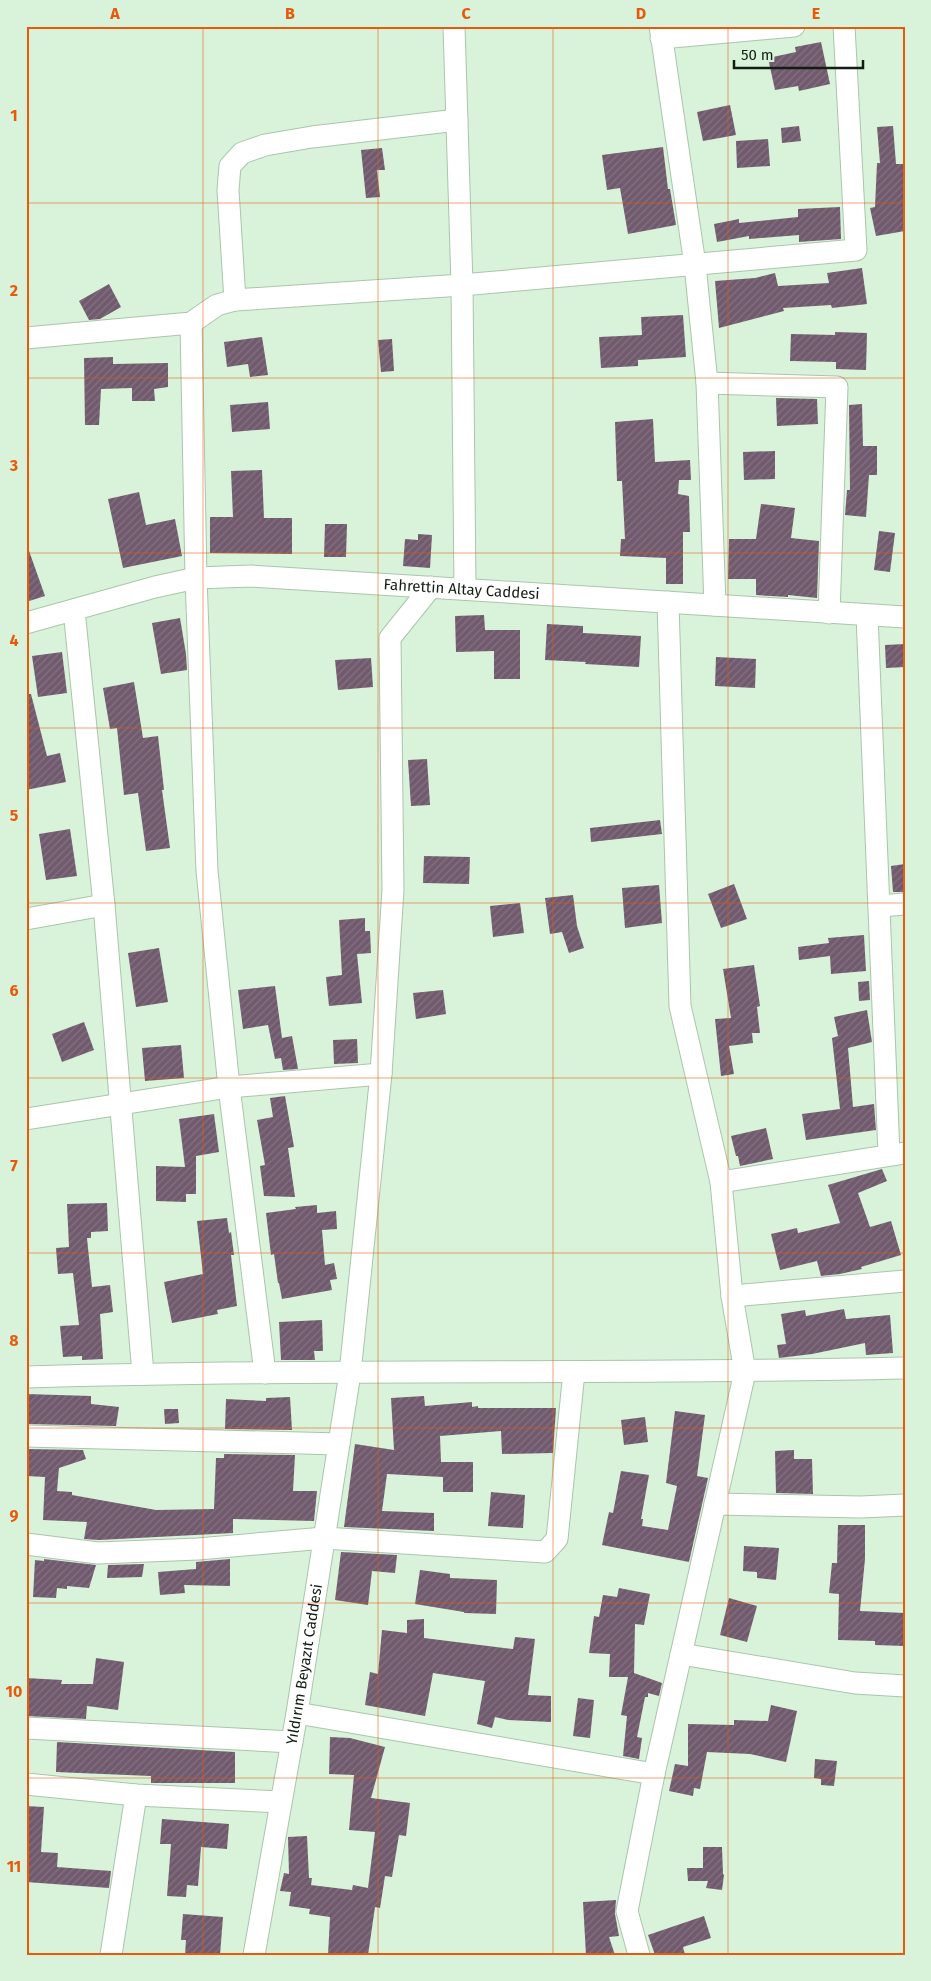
<svg xmlns="http://www.w3.org/2000/svg" width="931" height="1981" font-family="'Fira Sans',sans-serif">
<style>
.building{fill:url(#building-hatch)}
.lines{fill:none;stroke-linecap:round;stroke-linejoin:round}
.minor-casing{stroke:#abc5ac;stroke-width:23}
.minor{stroke:#fff;stroke-width:21}
.grid{fill:none;stroke:#e8590c;stroke-width:1;stroke-opacity:0.55}
.labels{text-anchor:middle;dominant-baseline:central;stroke-width:5;stroke-linejoin:round;paint-order:stroke}
.street-label{font-size:15px;fill:#131d14;stroke:#d8f3d9}
.neatline{fill:none;stroke:#e8590c;stroke-width:2}
.grid-label{font-size:16px;text-anchor:middle;font-weight:bold;fill:#e8590c}
</style>
<defs>
<pattern id="building-hatch" width="6" height="6" patternUnits="userSpaceOnUse" patternTransform="scale(1.25)"><rect width="6" height="6" fill="#715a6e"/><path d="M-1 1l2-2M0 6l6-6M5 7l2-2" fill="none" stroke="#837280"/></pattern>
</defs>
<rect width="100%" height="100%" fill="#d8f3d9"/>
<g class="building">
<polygon points="821,42 830,84 799,91 798,86 775,90 768,58 796,52 795,47"/>
<polygon points="730,105 736,135 703,141 697,112"/>
<polygon points="799,126 801,141 782,143 781,128"/>
<polygon points="893,126 896,164 905,164 905,231 876,236 870,208 875,207 877,163 880,163 877,127"/>
<polygon points="768,139 770,166 737,168 736,141"/>
<polygon points="663,147 668,189 670,189 676,225 628,234 620,188 607,190 602,155"/>
<polygon points="382,148 385,170 377,170 380,197 366,198 361,150"/>
<polygon points="840,207 841,239 799,242 799,235 749,239 749,236 717,242 714,224 739,219 739,223 798,217 798,209"/>
<polygon points="862,268 867,304 832,308 831,305 783,308 784,311 719,328 715,281 755,278 775,273 778,286 829,283 827,273"/>
<polygon points="109,284 121,307 100,319 89,320 79,301"/>
<polygon points="683,315 686,357 638,360 638,366 601,368 599,337 642,335 641,317"/>
<polygon points="835,332 867,333 866,370 836,369 836,362 790,361 791,334 835,335"/>
<polygon points="262,337 268,375 250,377 248,364 227,367 224,342"/>
<polygon points="392,339 394,371 381,372 378,340"/>
<polygon points="113,357 113,364 168,363 168,387 154,389 155,401 132,401 132,388 101,389 99,425 85,425 84,358"/>
<polygon points="776,398 817,399 818,424 777,426"/>
<polygon points="268,402 270,429 232,432 230,405"/>
<polygon points="862,404 863,446 877,446 877,475 869,475 866,517 845,515 847,490 850,490 849,405"/>
<polygon points="653,419 655,462 690,460 691,480 679,480 678,494 689,496 690,532 683,532 683,584 666,584 666,558 620,556 621,539 625,539 622,481 617,481 615,422"/>
<polygon points="775,451 775,479 744,480 743,452"/>
<polygon points="262,470 264,518 292,518 292,554 210,553 210,517 233,517 231,471"/>
<polygon points="139,492 146,525 175,519 182,556 123,568 108,499"/>
<polygon points="761,504 795,508 791,538 819,541 817,598 788,595 788,597 756,595 756,579 728,579 729,539 756,539"/>
<polygon points="325,524 347,524 346,557 324,557"/>
<polygon points="879,531 895,533 890,572 874,570"/>
<polygon points="418,534 432,535 430,568 403,566 405,539 418,540"/>
<polygon points="28,548 45,596 26,602 26,549"/>
<polygon points="484,615 485,630 520,630 520,679 494,679 494,651 456,652 455,616"/>
<polygon points="180,618 186,654 187,670 161,674 152,623"/>
<polygon points="547,624 583,626 583,633 641,636 639,667 585,664 586,662 545,660"/>
<polygon points="905,644 905,667 886,668 885,645"/>
<polygon points="62,652 67,693 38,697 32,656"/>
<polygon points="716,657 756,659 755,688 715,686"/>
<polygon points="371,658 373,687 338,690 335,660"/>
<polygon points="134,682 143,738 158,736 164,790 162,790 170,848 146,851 138,793 124,795 117,728 110,729 103,688"/>
<polygon points="26,694 31,694 47,756 60,753 66,782 26,790"/>
<polygon points="427,759 430,805 411,806 408,760"/>
<polygon points="660,820 662,834 591,842 590,828"/>
<polygon points="70,829 77,876 46,880 39,834"/>
<polygon points="424,856 470,857 469,884 423,883"/>
<polygon points="905,864 905,892 893,892 891,866"/>
<polygon points="734,884 747,919 721,928 708,894"/>
<polygon points="659,885 662,923 625,928 622,888"/>
<polygon points="573,895 577,926 584,948 569,953 562,932 550,934 545,898"/>
<polygon points="520,903 524,933 493,937 490,906"/>
<polygon points="365,918 365,931 370,931 371,953 357,954 362,1003 329,1006 326,977 342,975 339,920"/>
<polygon points="864,935 866,971 831,974 830,956 799,960 798,947 829,943 828,938"/>
<polygon points="159,948 168,1002 136,1007 128,953"/>
<polygon points="754,965 760,1006 757,1007 760,1033 752,1033 753,1043 729,1046 734,1074 721,1076 715,1019 731,1018 723,969"/>
<polygon points="869,981 870,1000 859,1001 858,982"/>
<polygon points="275,986 282,1038 292,1036 298,1069 283,1070 281,1058 275,1059 268,1025 243,1029 238,990"/>
<polygon points="443,990 446,1014 416,1019 413,993"/>
<polygon points="867,1010 872,1042 848,1048 853,1107 874,1104 876,1130 806,1140 802,1114 840,1109 832,1038 838,1036 834,1017"/>
<polygon points="84,1022 94,1050 62,1062 52,1034"/>
<polygon points="357,1039 358,1063 334,1064 333,1040"/>
<polygon points="181,1045 184,1078 145,1081 142,1048"/>
<polygon points="285,1096 294,1147 288,1148 295,1197 264,1196 260,1166 265,1165 257,1120 273,1117 270,1098"/>
<polygon points="214,1114 219,1152 196,1156 196,1194 186,1194 186,1202 156,1201 156,1166 185,1167 179,1119"/>
<polygon points="766,1128 773,1159 740,1166 738,1156 736,1156 731,1136"/>
<polygon points="882,1169 887,1181 858,1193 870,1227 891,1221 901,1255 861,1267 862,1269 840,1274 821,1276 817,1261 780,1270 771,1234 797,1228 798,1233 840,1223 828,1185"/>
<polygon points="107,1203 108,1231 91,1232 91,1238 87,1238 92,1287 110,1285 113,1312 100,1314 103,1359 82,1360 82,1356 63,1357 60,1326 79,1325 73,1273 58,1274 56,1248 69,1247 67,1204"/>
<polygon points="317,1205 317,1213 336,1211 337,1229 322,1230 325,1265 334,1263 337,1279 330,1280 332,1290 282,1299 279,1283 278,1283 274,1254 271,1255 266,1213 296,1209 295,1207"/>
<polygon points="227,1218 229,1233 231,1232 234,1255 231,1255 237,1306 217,1310 218,1314 172,1323 164,1282 203,1274 197,1221"/>
<polygon points="844,1309 846,1319 890,1315 893,1353 866,1355 865,1343 812,1354 779,1358 777,1345 786,1344 781,1314 805,1310 806,1316"/>
<polygon points="322,1320 323,1351 314,1351 315,1360 281,1360 279,1322"/>
<polygon points="26,1394 91,1396 91,1404 119,1407 116,1426 26,1424"/>
<polygon points="424,1396 425,1406 472,1402 472,1407 478,1406 478,1408 556,1408 553,1453 502,1454 501,1431 440,1436 441,1462 473,1462 473,1492 443,1492 443,1477 387,1474 382,1511 434,1513 434,1531 344,1527 355,1444 394,1450 391,1398"/>
<polygon points="290,1397 292,1430 225,1429 226,1399 266,1401 266,1398"/>
<polygon points="164,1409 178,1409 179,1423 165,1424"/>
<polygon points="675,1411 705,1415 697,1476 708,1478 689,1562 602,1545 609,1512 613,1513 621,1471 649,1475 641,1519 643,1519 642,1526 668,1530 677,1486 666,1483"/>
<polygon points="645,1417 648,1442 624,1445 621,1420"/>
<polygon points="26,1449 83,1450 86,1459 59,1468 57,1491 72,1492 72,1495 156,1510 214,1509 216,1458 224,1458 224,1454 295,1455 293,1491 317,1491 314,1521 233,1519 233,1533 99,1540 84,1539 87,1522 43,1520 45,1477 26,1476"/>
<polygon points="794,1450 794,1459 812,1459 813,1494 776,1493 775,1451"/>
<polygon points="491,1492 525,1495 523,1528 488,1526"/>
<polygon points="838,1525 865,1525 865,1559 860,1611 905,1613 905,1646 875,1645 875,1641 838,1640 839,1594 829,1593 832,1563 837,1563"/>
<polygon points="744,1546 779,1548 776,1580 757,1578 757,1572 743,1571"/>
<polygon points="341,1552 397,1555 395,1573 372,1571 368,1605 335,1600"/>
<polygon points="44,1559 96,1565 89,1588 67,1586 67,1589 57,1588 56,1598 33,1597 35,1560 44,1561"/>
<polygon points="230,1559 230,1586 184,1585 185,1593 160,1595 158,1572 196,1569 196,1562"/>
<polygon points="144,1564 142,1577 107,1578 108,1565"/>
<polygon points="420,1570 450,1574 450,1578 497,1580 496,1614 464,1613 464,1612 415,1604"/>
<polygon points="619,1588 650,1594 644,1625 635,1624 634,1673 662,1683 659,1696 648,1693 648,1697 645,1697 637,1737 642,1738 639,1759 623,1756 627,1716 621,1715 628,1677 609,1677 610,1654 589,1653 594,1616 599,1617 603,1595 617,1597"/>
<polygon points="729,1598 757,1606 747,1642 720,1635"/>
<polygon points="424,1619 424,1638 513,1649 515,1637 535,1639 528,1695 551,1696 551,1722 508,1720 495,1717 492,1728 477,1724 485,1681 433,1673 425,1716 365,1705 370,1672 378,1674 382,1630 407,1633 407,1620"/>
<polygon points="96,1658 124,1662 118,1710 87,1706 86,1719 26,1716 26,1678 62,1680 61,1684 93,1684"/>
<polygon points="578,1698 594,1700 590,1738 573,1736"/>
<polygon points="771,1705 797,1711 786,1762 750,1754 707,1752 700,1789 694,1788 693,1796 669,1791 675,1764 688,1766 688,1724 734,1725 734,1720 768,1721"/>
<polygon points="330,1737 350,1738 385,1747 371,1798 410,1803 406,1836 399,1835 392,1877 385,1876 380,1908 375,1907 368,1955 328,1955 330,1917 309,1914 310,1909 289,1906 291,1892 280,1891 284,1873 289,1874 288,1837 307,1836 309,1878 312,1878 311,1885 352,1890 353,1885 368,1888 375,1832 349,1830 354,1775 329,1774"/>
<polygon points="57,1742 235,1752 235,1783 151,1783 151,1776 56,1772"/>
<polygon points="815,1759 837,1761 834,1786 821,1785 821,1779 814,1778"/>
<polygon points="26,1806 44,1807 41,1852 58,1853 57,1867 111,1871 109,1888 26,1882"/>
<polygon points="162,1819 229,1824 227,1849 201,1847 198,1886 187,1885 186,1897 167,1896 171,1844 160,1844"/>
<polygon points="703,1847 722,1847 723,1874 724,1875 722,1890 706,1888 708,1881 688,1881 687,1868 703,1868"/>
<polygon points="616,1900 615,1914 619,1936 609,1937 615,1955 586,1955 583,1902"/>
<polygon points="183,1914 223,1917 220,1955 185,1955 186,1940 181,1940"/>
<polygon points="704,1916 711,1938 683,1947 685,1955 655,1955 648,1935"/>
</g>
<g class="lines">
<defs>
<g id="minor">
<polyline points="454,26 462,285 465,589"/>
<polyline points="660,26 695,265 707,383 715,605"/>
<polyline points="661,38 794,26"/>
<polyline points="235,300 228,190 230,166 242,153 265,145 312,137 457,120"/>
<polyline points="191,323 196,578 207,871 229,1087 265,1373"/>
<polyline points="26,338 191,323 217,305 235,300 462,285 856,250 844,26"/>
<polyline points="707,383 837,387 829,613"/>
<polyline points="74,610 104,905 143,1374"/>
<polyline points="867,615 889,1154"/>
<path id="s1" d="M26 623 155 587 196 578 251 576 905 617"/>
<polyline points="879,906 905,904"/>
<polyline points="26,919 104,905"/>
<polyline points="26,1119 229,1087 381,1074"/>
<polyline points="721,1182 905,1153"/>
<polyline points="732,1296 905,1281"/>
<path d="M26 1377C319 1368 612 1375 905 1368"/>
<polyline points="26,1436 339,1444"/>
<polyline points="715,1504 861,1507 905,1505"/>
<polyline points="26,1544 98,1553 198,1549 324,1538 545,1552 557,1539 574,1372"/>
<polyline points="681,1654 855,1683 905,1686"/>
<polyline points="297,1713 654,1774"/>
<polyline points="26,1728 292,1742"/>
<polyline points="26,1784 136,1795 281,1802"/>
<polyline points="111,1955 136,1795"/>
<path id="s2" d="M254 1955 297 1713 350 1373 381 1074 393 890 390 638 431 587"/>
<polyline points="639,1955 627,1911 654,1774 745,1372 732,1296 721,1182 680,1006 668,602"/>
</g>
</defs>
<use href="#minor" class="minor-casing"/>
<use href="#minor" class="minor"/>
</g>
<path class="grid" d="M203 26V1955M378 26V1955M553 26V1955M728 26V1955M26 203H905M26 378H905M26 553H905M26 728H905M26 903H905M26 1078H905M26 1253H905M26 1428H905M26 1603H905M26 1778H905"/>
<g class="labels">
<g class="street-label">
<text stroke="none"><textPath href="#s1" startOffset="442">Fahrettin Altay Caddesi</textPath></text>
<text stroke="none"><textPath href="#s2" startOffset="295">Yıldırım Beyazıt Caddesi</textPath></text>
</g>
</g>
<rect width="931" height="1981" fill="none" stroke="#d8f3d9" stroke-width="55"/>
<path d="M734 60v8h129v-8" fill="none" stroke="#131d14" stroke-width="2.5"/>
<text x="741" y="60" font-size="15" fill="#131d14" stroke="#d8f3d9" stroke-width="4" paint-order="stroke">50 m</text>
<rect x="28" y="28" width="876" height="1926" class="neatline"/>
<g class="grid-label">
<text x="115" y="19">A</text>
<text x="290" y="19">B</text>
<text x="466" y="19">C</text>
<text x="641" y="19">D</text>
<text x="816" y="19">E</text>
<text x="14" y="121">1</text>
<text x="14" y="296">2</text>
<text x="14" y="471">3</text>
<text x="14" y="646">4</text>
<text x="14" y="821">5</text>
<text x="14" y="996">6</text>
<text x="14" y="1171">7</text>
<text x="14" y="1346">8</text>
<text x="14" y="1521">9</text>
<text x="14" y="1697">10</text>
<text x="14" y="1872">11</text>
</g>
</svg>
